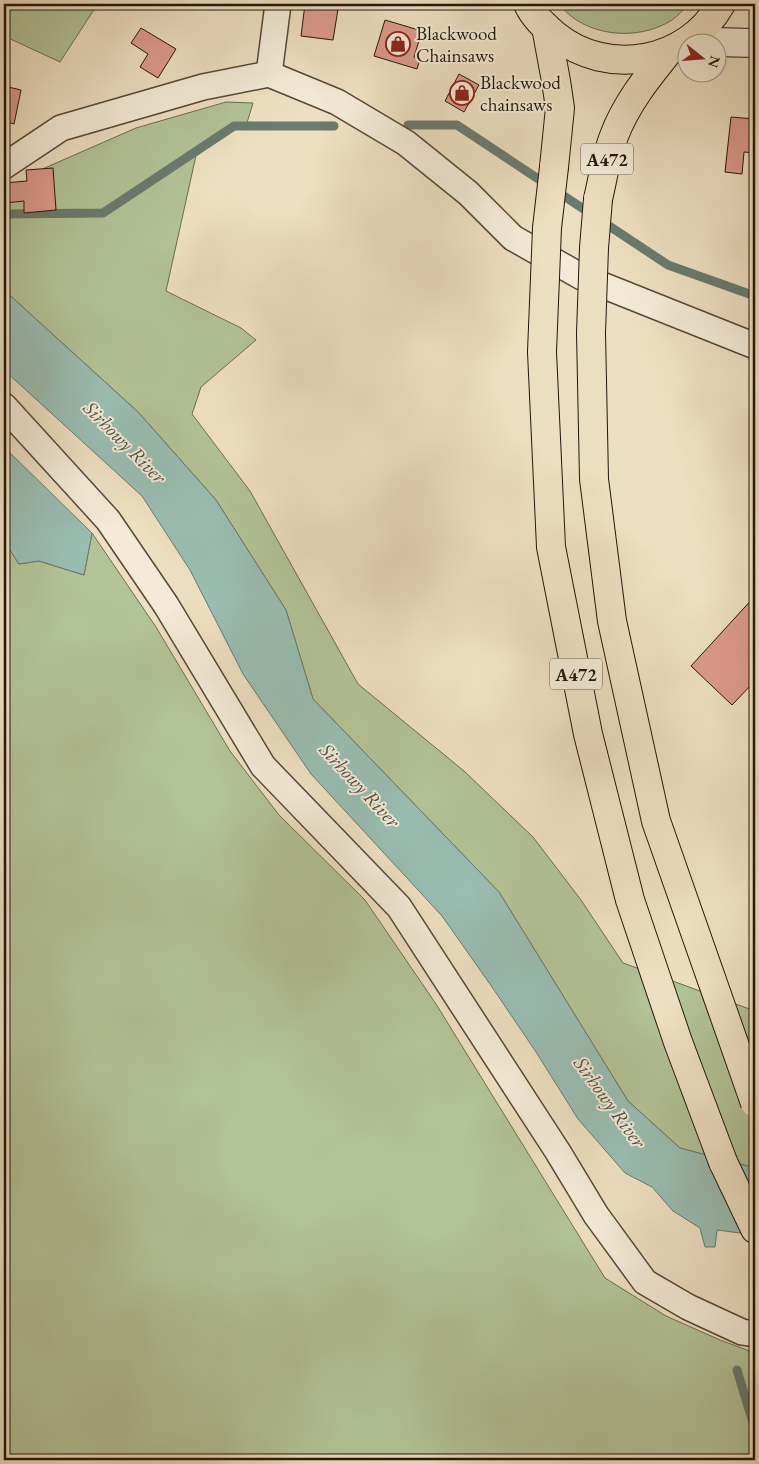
<svg xmlns="http://www.w3.org/2000/svg" width="759" height="1464" font-family="'EB Garamond',serif">
<style>
.green{fill:#b2c397;stroke:#6a6d51}
.water{fill:#99bdb1;stroke:#6a7b6f}
.lines{fill:none;stroke-linecap:round;stroke-linejoin:round}
.stream{stroke:#6a7b6f;stroke-width:9}
.building{fill:#dc9a8b;stroke:#23170b}
.street-casing{stroke:#564938;stroke-width:28}
.secondary-casing{stroke:#23170b;stroke-width:30}
.primary-casing{stroke:#23170b;stroke-width:30}
.street{stroke:#f3ead7;stroke-width:25}
.secondary{stroke:#f3ead7;stroke-width:28}
.primary{stroke:#eddfc1;stroke-width:28}
.primary-bridge-casing{stroke:#23170b;stroke-width:30;stroke-linecap:butt}
.primary-bridge{stroke:#eddfc1;stroke-width:28}
.labels{text-anchor:middle;dominant-baseline:central;stroke-width:4;stroke-linejoin:round;paint-order:stroke}
.shield{fill:#f3ead7;stroke:#615648;stroke-width:1}
.shield-label{font-size:18px;font-weight:bold;fill:#23170b}
.poi-label{font-size:19px;fill:#23170b;stroke:#f3ead7;text-anchor:start}
.water-label{font-size:20px;font-style:italic;fill:#4c5145;stroke:#f3ead7}
</style>
<rect width="100%" height="100%" fill="#eddfc1"/>
<filter id="stains"><feTurbulence type="fractalNoise" baseFrequency=".004" numOctaves="4"/><feColorMatrix values="0 0 0 0 .2 0 0 0 0 .09 0 0 0 0 .02 0 0 0 .5 -.17"/></filter>
<radialGradient id="worn" r=".72"><stop offset=".6" stop-color="#630" stop-opacity="0"/><stop offset="1" stop-color="#630" stop-opacity=".3"/></radialGradient>
<g class="green">
<polygon points="4,4 100,4 95,8 60,62 4,36"/>
<path d="M559 4H689C684 9 678 16 672 20 638 42 584 37 559 4Z"/>
<polygon points="226,102 253,103 246,126 234,126 197,151 166,291 241,328 256,340 201,387 192,414 250,491 358,684 464,771 533,837 581,900 623,963 755,1011 755,1168 680,1148 628,1101 499,892 313,699 286,610 216,500 138,412 4,290 4,202 27,181 31,174 136,128"/>
<polygon points="92,533 156,627 230,751 279,815 365,900 436,1004 605,1278 666,1316 720,1340 755,1353 755,1460 4,1460 4,541 19,564 39,561 84,575"/>
</g>
<g class="water">
<polygon points="4,290 138,412 216,500 286,610 313,699 499,892 628,1101 680,1148 755,1168 755,1235 717,1230 715,1247 705,1247 700,1228 673,1211 652,1187 625,1173 578,1119 536,1052 492,987 442,916 311,774 243,674 190,570 142,496 4,370"/>
<polygon points="4,447 92,533 84,575 39,561 19,564 4,541"/>
</g>
<g class="lines">
<g class="stream">
<polyline points="408,125 457,125 668,265 755,296"/>
<polyline points="4,214 103,213 234,126 334,126"/>
<polyline points="737,1370 755,1429"/>
</g>
</g>
<g class="building">
<polygon points="305,4 338,9 333,40 301,36"/>
<polygon points="385,20 422,31 414,57 420,59 417,69 374,56"/>
<polygon points="141,28 176,49 158,78 140,67 148,54 131,43"/>
<polygon points="459,74 479,85 464,112 445,101"/>
<polygon points="4,86 21,90 14,124 4,121"/>
<polygon points="731,117 755,119 755,153 744,152 742,174 725,172"/>
<polygon points="53,168 56,210 24,213 24,201 5,203 4,183 27,181 26,170"/>
<polygon points="755,596 755,689 751,685 732,705 691,666"/>
</g>
<g class="lines">
<defs>
<g id="street">
<polyline points="269,74 278,4"/>
<polyline points="4,166 61,128 203,87 269,74 337,102 406,143 468,193 513,238 582,277 755,346"/>
<polyline points="4,406 108,520 166,605 263,766 399,907 558,1152 596,1215 645,1282 688,1307 742,1332 755,1334"/>
</g>
<polyline id="secondary" points="713,42 755,43"/>
<g id="primary">
<path d="M528 4C534 17 544 26 555 35 608 78 688 63 721 4"/>
<polyline points="546,27 556,81 560,108 554,167"/>
<path d="M598 199C603 178 606 156 614 136 626 104 647 78 668 52"/>
<polyline points="723,1162 755,1229"/>
</g>
</defs>
<use href="#street" class="street-casing"/>
<use href="#secondary" class="secondary-casing"/>
<use href="#primary" class="primary-casing"/>
<use href="#street" class="street"/>
<use href="#secondary" class="secondary"/>
<use href="#primary" class="primary"/>
<defs>
<g id="primary-bridge">
<polyline points="554,167 547,228 542,352 551,547 588,734 630,900 678,1042 723,1162"/>
<polyline points="598,199 594,248 591,333 594,479 612,621 656,821 755,1103"/>
</g>
</defs>
<use href="#primary-bridge" class="primary-bridge-casing"/>
<use href="#primary-bridge" class="primary-bridge"/>
</g>
<defs>
<symbol id="shop-ring" viewBox="-11 -11 22 22"><circle r="9.5" fill="#f3ead7" stroke="#8f2418" stroke-width="1.5"/><path d="M-5-2.5h2.3a2.7 3.5 0 0 1 5.4 0H5L5.5 6h-11ZM-1.5-2.5h3a1.5 2.3 0 0 0-3 0Z" fill="#8f2418"/></symbol>
</defs>
<g fill-rule="evenodd">
<use href="#shop-ring" x="384" y="30" width="28" height="28"/>
<use href="#shop-ring" x="448" y="79" width="28" height="28"/>
</g>
<g class="labels">
<g class="shield">
<rect x="581" y="143.5" width="52" height="31" rx="4"/>
<rect x="550" y="658.5" width="52" height="31" rx="4"/>
</g>
<g class="shield-label">
<text x="607" y="159">A472</text>
<text x="576" y="674">A472</text>
</g>
<g class="poi-label">
<text x="416" y="33">Blackwood<tspan x="416" dy="22">Chainsaws</tspan></text>
<text x="480" y="82">Blackwood<tspan x="480" dy="22">chainsaws</tspan></text>
</g>
<g class="water-label">
<text transform="translate(125 442) rotate(45)">Sirhowy River</text>
<text transform="translate(360 785) rotate(47)">Sirhowy River</text>
<text transform="translate(610 1102) rotate(54)">Sirhowy River</text>
</g>
</g>
<rect width="759" height="1464" fill="none" stroke="#eddfc1" stroke-width="20"/>
<rect x="5" y="5" width="749" height="1454" fill="none" stroke="#23170b" stroke-width="2.5"/>
<rect x="10" y="10" width="739" height="1444" fill="none" stroke="#23170b"/>
<g transform="translate(702 58) rotate(107)"><circle r="24" fill="#f3ead7" stroke="#a09685"/>
<path d="M0-4L9 19L0 12L-9 19Z" fill="#8f2418"/>
<text y="-8" font-size="14" font-weight="bold" text-anchor="middle" fill="#23170b">N</text>
</g>
<rect width="100%" height="100%" filter="url(#stains)"/>
<rect width="100%" height="100%" fill="url(#worn)"/>
</svg>
